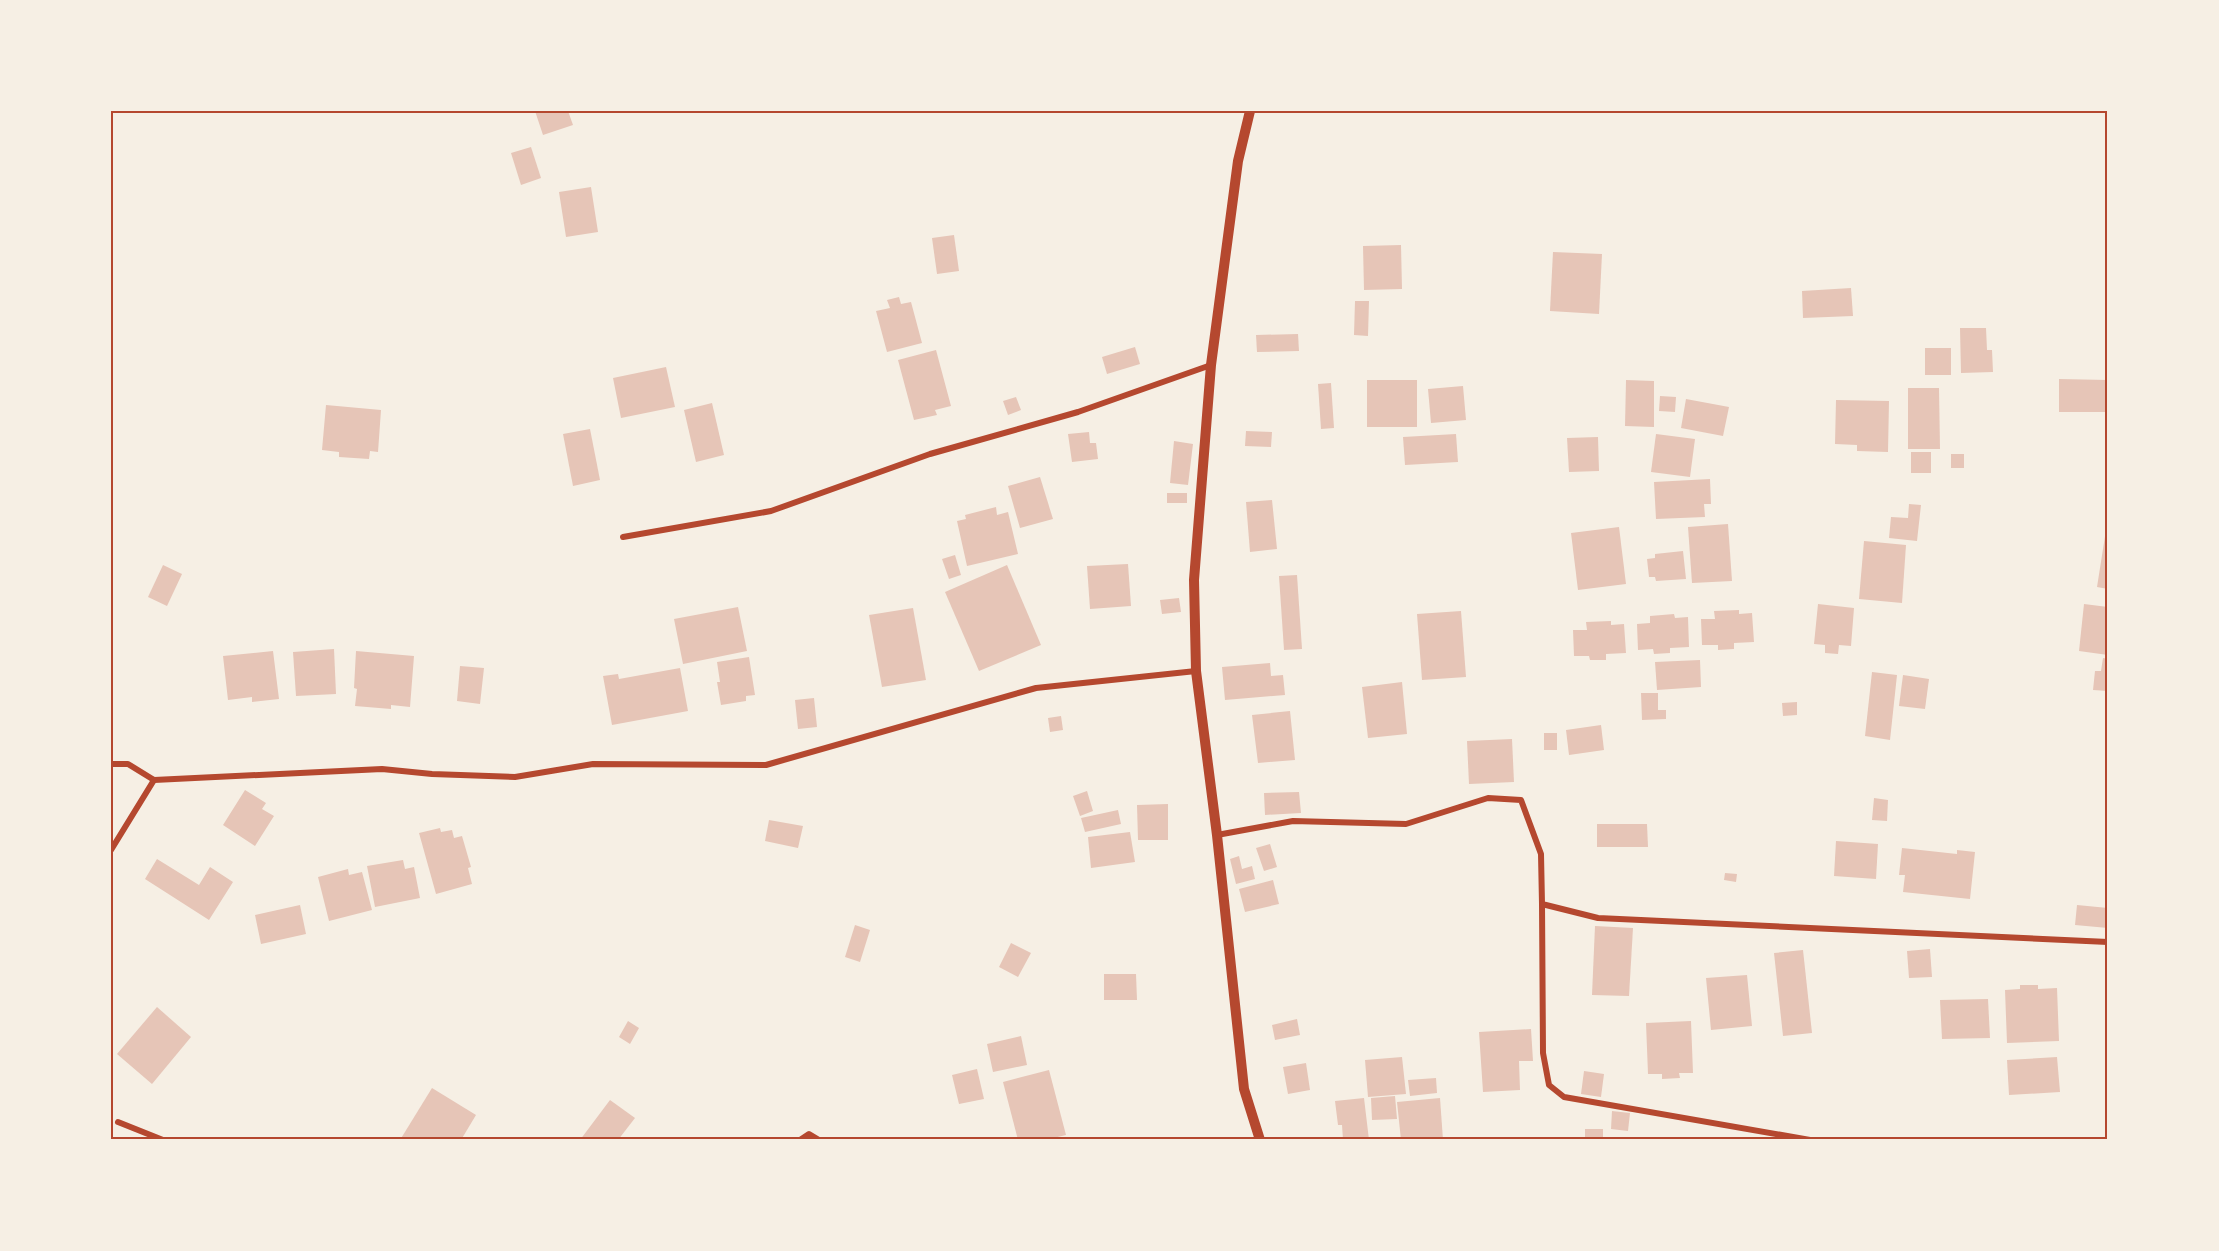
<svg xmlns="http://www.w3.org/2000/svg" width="2219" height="1251" font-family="'Alegreya Sans',sans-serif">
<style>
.building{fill:#e6c5b7}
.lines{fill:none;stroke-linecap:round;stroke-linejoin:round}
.minor{stroke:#b5482f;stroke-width:6}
.tertiary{stroke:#b5482f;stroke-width:10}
.neatline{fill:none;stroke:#b5482f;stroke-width:2}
</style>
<rect width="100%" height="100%" fill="#f6efe4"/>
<g class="building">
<polygon points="535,111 568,111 573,125 543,135"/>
<polygon points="531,147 541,178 521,185 511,153"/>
<polygon points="591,187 598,232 566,237 559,192"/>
<polygon points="954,235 959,271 937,274 932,238"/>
<polygon points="1401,245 1402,289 1364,290 1363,246"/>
<polygon points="1553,252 1602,254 1599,314 1550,311"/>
<polygon points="1851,288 1853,316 1803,318 1802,291"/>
<polygon points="899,297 901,304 911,302 922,343 887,352 876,311 890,308 887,300"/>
<polygon points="1355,301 1369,301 1368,336 1354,335"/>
<polygon points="1960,328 1986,328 1987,350 1992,350 1993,372 1961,373"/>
<polygon points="1298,334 1299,351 1257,352 1256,335"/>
<polygon points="1135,347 1140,364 1107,374 1102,357"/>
<rect x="1925" y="348" width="26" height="27"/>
<polygon points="936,350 951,406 935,410 937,415 914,420 898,360"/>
<polygon points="666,367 675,407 621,418 613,378"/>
<polygon points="2059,379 2108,380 2108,412 2059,412"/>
<rect x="1367" y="380" width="50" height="47"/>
<polygon points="1626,380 1654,381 1654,427 1625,426"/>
<polygon points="1331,383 1334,428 1321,429 1318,384"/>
<polygon points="1463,386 1466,420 1431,423 1428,389"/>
<polygon points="1908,388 1939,388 1940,449 1908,449"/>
<polygon points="1660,396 1676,397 1675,412 1659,411"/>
<polygon points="1016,397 1021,410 1008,415 1003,401"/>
<polygon points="1686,399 1729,407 1723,436 1681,428"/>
<polygon points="1836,400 1889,401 1888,452 1857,451 1857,445 1835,444"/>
<polygon points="712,403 724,455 696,462 684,410"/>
<polygon points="326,405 381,410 378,452 370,451 369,459 339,457 339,452 322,450"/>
<polygon points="590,429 600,480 573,486 563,434"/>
<polygon points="1246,431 1272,432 1271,447 1245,446"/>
<polygon points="1089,432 1090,443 1096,443 1098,459 1072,462 1068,434"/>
<polygon points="1456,434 1458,462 1405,465 1403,437"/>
<polygon points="1656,434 1695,439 1690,477 1651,472"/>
<polygon points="1598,437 1599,471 1569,472 1567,438"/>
<polygon points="1174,441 1193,444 1188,485 1170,483"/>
<rect x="1911" y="452" width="20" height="21"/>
<rect x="1951" y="454" width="13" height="14"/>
<polygon points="1040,477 1053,519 1020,528 1008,486"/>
<polygon points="1710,479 1711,504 1704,504 1705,517 1656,519 1654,482"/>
<rect x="1167" y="493" width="20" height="10"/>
<polygon points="1272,500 1277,549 1250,552 1246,502"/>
<polygon points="1909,504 1921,505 1917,541 1889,538 1891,517 1908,518"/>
<polygon points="996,507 997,515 1008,512 1018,554 967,566 957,521 966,519 965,515"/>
<polygon points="1728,524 1732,581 1692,583 1688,527"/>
<polygon points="1619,527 1626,584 1578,590 1571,533"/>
<polygon points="2106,530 2108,531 2108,589 2097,587"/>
<polygon points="1864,541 1906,545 1902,603 1859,599"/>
<polygon points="1683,551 1686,579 1656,581 1655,577 1649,577 1647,559 1655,558 1655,554"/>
<polygon points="955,555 961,575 949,579 942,559"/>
<polygon points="1128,564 1131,606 1090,609 1087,566"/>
<polygon points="163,565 182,574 167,606 148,597"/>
<polygon points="1007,565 1041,645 979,671 945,592"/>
<polygon points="1297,575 1302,649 1284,650 1279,576"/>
<polygon points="1179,598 1181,612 1162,614 1160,600"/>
<polygon points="1818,604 1854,608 1851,646 1839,645 1838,654 1825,653 1825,645 1814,644"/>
<polygon points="2084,604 2108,607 2108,655 2079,651"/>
<polygon points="738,607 747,651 683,664 674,619"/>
<polygon points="913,608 926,680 882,687 869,615"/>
<polygon points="1739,610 1739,614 1752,613 1754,642 1734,643 1734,649 1718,650 1718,645 1702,645 1701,619 1715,619 1714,611"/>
<polygon points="1461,611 1466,677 1422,680 1417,614"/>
<polygon points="1674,614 1675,618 1688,617 1689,647 1670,648 1670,653 1654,654 1653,649 1638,650 1637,624 1650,623 1650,616"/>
<polygon points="1611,621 1611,625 1624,624 1626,653 1606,654 1606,660 1590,660 1589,656 1574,656 1573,630 1587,630 1586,622"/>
<polygon points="334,649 336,694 296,696 293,652"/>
<polygon points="273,651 279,699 252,702 252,697 228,700 223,656"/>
<polygon points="356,651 414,656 410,707 391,705 391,709 355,706 357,689 354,688"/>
<polygon points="749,657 755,695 746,696 746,701 721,705 717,682 720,682 717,662"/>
<polygon points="2103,658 2108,659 2108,691 2093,690 2095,671 2101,671"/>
<polygon points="1700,660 1701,687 1657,690 1655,662"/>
<polygon points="1270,663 1271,676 1283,675 1285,695 1225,700 1222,667"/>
<polygon points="460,666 484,668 480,704 457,701"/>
<polygon points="680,668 688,711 612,725 603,676 618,674 619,679"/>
<polygon points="1872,672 1897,675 1890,740 1865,736"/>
<polygon points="1903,675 1929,679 1925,709 1899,706"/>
<polygon points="1402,682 1407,734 1368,738 1362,687"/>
<polygon points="1641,693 1658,693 1658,710 1666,710 1666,719 1642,720"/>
<polygon points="814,698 817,727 798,729 795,700"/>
<polygon points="1797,702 1797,715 1783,716 1782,703"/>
<polygon points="1290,711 1295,760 1258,763 1252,715"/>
<polygon points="1061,716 1063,730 1050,732 1048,718"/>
<polygon points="1601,725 1604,750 1569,755 1566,730"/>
<rect x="1544" y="733" width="13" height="17"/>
<polygon points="1512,739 1514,782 1469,784 1467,741"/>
<polygon points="245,790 266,803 262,809 274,816 255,846 223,825"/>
<polygon points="1087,791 1093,811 1080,816 1073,796"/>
<polygon points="1299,792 1301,813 1265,815 1264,793"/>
<polygon points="1874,798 1888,800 1887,821 1872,820"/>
<polygon points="1168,804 1168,840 1138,840 1137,805"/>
<polygon points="1118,810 1121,824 1085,832 1081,818"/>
<polygon points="769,820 803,826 798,848 765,841"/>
<polygon points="1597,824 1647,824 1648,847 1597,847"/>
<polygon points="440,828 441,832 452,830 454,838 462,836 471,867 468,868 472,884 436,894 419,833"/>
<polygon points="1130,832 1135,862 1091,868 1088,837"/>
<polygon points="1836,841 1878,844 1876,879 1834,876"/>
<polygon points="1270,844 1277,867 1264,871 1256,848"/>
<polygon points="1902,848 1957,854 1957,850 1975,852 1970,899 1903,892 1905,875 1899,875"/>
<polygon points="1239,856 1242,869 1252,866 1255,879 1236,884 1230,859"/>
<polygon points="157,859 199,885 210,867 233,882 209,920 145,879"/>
<polygon points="403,860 405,869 414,867 420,898 375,907 367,866"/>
<polygon points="348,869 349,875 362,872 372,910 329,921 318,877"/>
<polygon points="1725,873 1737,874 1736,882 1724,880"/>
<polygon points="1273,880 1279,904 1245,912 1239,889"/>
<polygon points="300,905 306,934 261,944 255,915"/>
<polygon points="2077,905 2108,908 2108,928 2075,925"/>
<polygon points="855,925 870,930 860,962 845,957"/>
<polygon points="1595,926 1633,928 1629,996 1592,995"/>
<polygon points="1011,943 1031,953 1018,977 999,967"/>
<polygon points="1930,949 1932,977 1909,978 1907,951"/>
<polygon points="1803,950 1812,1033 1783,1036 1774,953"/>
<polygon points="1104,974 1136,974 1137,1000 1104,1000"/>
<polygon points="1747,975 1752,1026 1711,1030 1706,978"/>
<polygon points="2020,985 2038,985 2038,989 2057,988 2059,1041 2007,1043 2005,990 2020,989"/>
<polygon points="1988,999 1990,1038 1942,1039 1940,1000"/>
<polygon points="157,1007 191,1037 152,1084 117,1054"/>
<polygon points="1297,1019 1300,1035 1275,1040 1272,1025"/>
<polygon points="628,1021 639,1028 630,1044 619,1037"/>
<polygon points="1691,1021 1693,1073 1679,1073 1680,1078 1662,1079 1662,1074 1648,1074 1646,1023"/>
<polygon points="1531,1029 1533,1061 1519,1061 1520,1090 1483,1092 1479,1032"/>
<polygon points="1021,1036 1027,1065 993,1072 987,1044"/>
<polygon points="1402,1057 1406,1094 1368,1097 1365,1060"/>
<polygon points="2057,1057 2060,1092 2009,1095 2007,1060"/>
<polygon points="1306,1063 1310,1090 1288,1094 1283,1067"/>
<polygon points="977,1069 984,1099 959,1104 952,1075"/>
<polygon points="1049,1070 1066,1135 1045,1140 1018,1140 1003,1082"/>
<polygon points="1584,1071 1604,1074 1601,1097 1581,1094"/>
<polygon points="1436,1078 1437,1093 1410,1096 1408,1080"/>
<polygon points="432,1088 476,1115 461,1140 400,1140"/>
<polygon points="1395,1096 1397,1119 1372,1120 1371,1098"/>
<polygon points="1364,1098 1369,1140 1343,1140 1342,1125 1338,1125 1335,1101"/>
<polygon points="1440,1098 1443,1140 1401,1140 1397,1102"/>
<polygon points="610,1100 635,1118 618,1140 580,1140"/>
<polygon points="1612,1111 1630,1113 1628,1131 1611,1129"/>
<rect x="1585" y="1129" width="18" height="11"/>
</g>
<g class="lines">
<g class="minor">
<polyline points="623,537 771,511 930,454 1078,412 1211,365"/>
<polyline points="111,764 128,764 154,780 382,769 432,774 515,777 593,764 766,765 1036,688 1196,671"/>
<polyline points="1217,835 1293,821 1406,824 1488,798 1521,800 1541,854 1542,904 1598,918 2108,942"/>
<polyline points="111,850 154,780"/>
<polyline points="1542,904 1543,1053 1549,1085 1564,1097 1810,1140"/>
<polyline points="118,1122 163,1140"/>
<polyline points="800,1140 809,1134 819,1140"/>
</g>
<polyline class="tertiary" points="1250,111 1238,161 1211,365 1194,580 1196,671 1217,835 1244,1089 1260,1140"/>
</g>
<rect width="2219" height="1251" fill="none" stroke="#f6efe4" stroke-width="225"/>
<rect x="112" y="112" width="1994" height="1026" class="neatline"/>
</svg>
